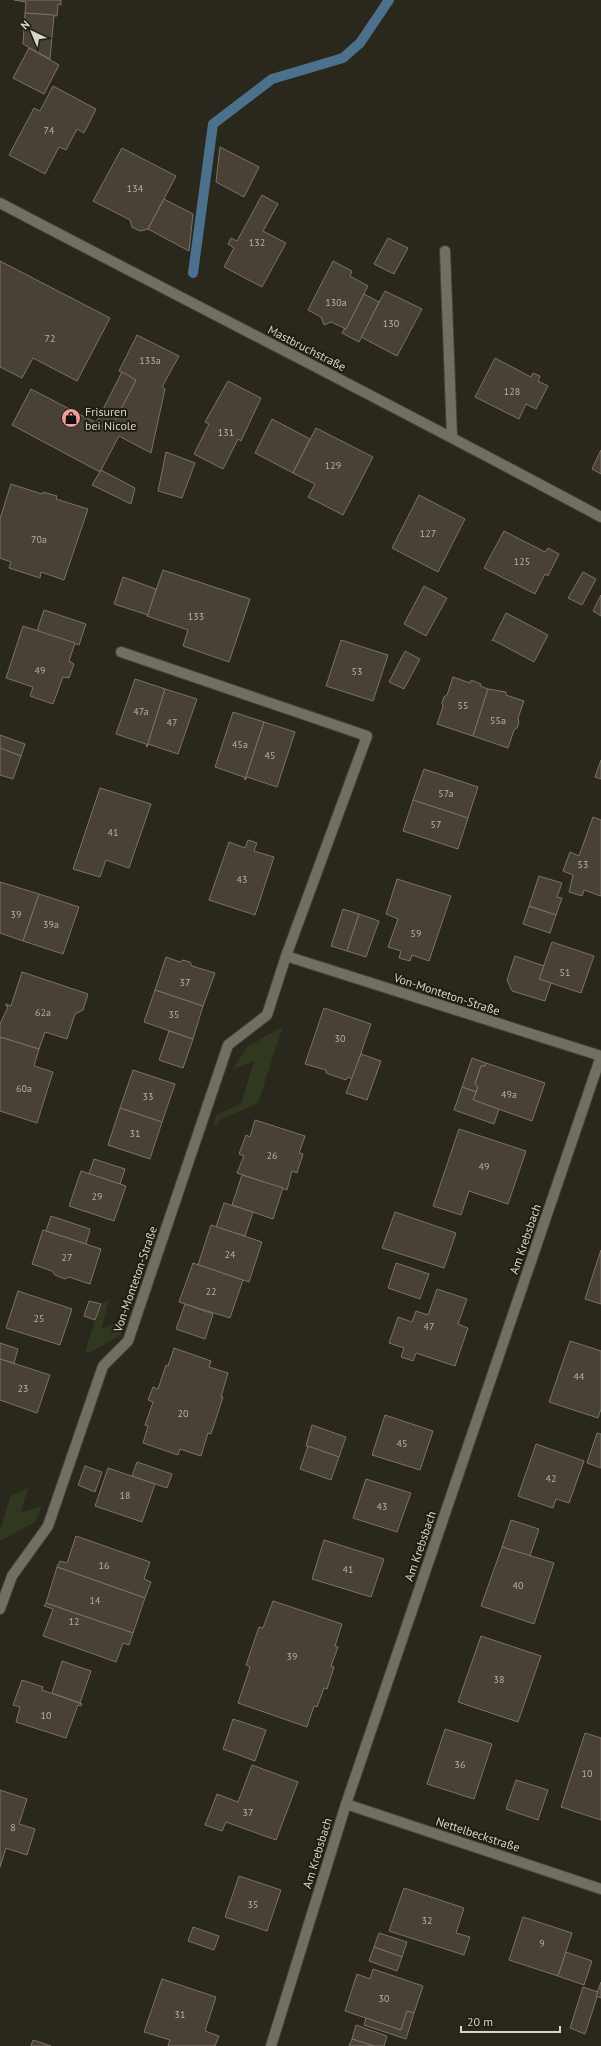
<svg xmlns="http://www.w3.org/2000/svg" width="601" height="2046" font-family="'PT Sans',sans-serif">
<style>
.green{fill:#313820}
.lines{fill:none;stroke-linecap:round;stroke-linejoin:round}
.stream{stroke:#4c718c;stroke-width:10}
.building{fill:#494036;stroke:#7c7267}
.minor-casing{stroke:#45433a;stroke-width:12}
.minor{stroke:#726f62;stroke-width:10}
.labels{text-anchor:middle;dominant-baseline:central;stroke-width:4;stroke-linejoin:round;paint-order:stroke}
.number-label{font-size:10px;fill:#b4b0a8}
.street-label{font-size:12px;fill:#d7d6ce;stroke:#201e13}
.poi-label{font-size:12px;fill:#d7d6ce;stroke:#201e13;text-anchor:start}
</style>
<rect width="100%" height="100%" fill="#2a271c"/>
<g class="green">
<polygon points="283,1026 258,1103 220,1120 218,1125 214,1124 216,1115 241,1104 254,1061 232,1070 247,1047"/>
<polygon points="109,1300 101,1329 127,1318 121,1335 89,1353 85,1351 101,1304"/>
<polygon points="28,1488 21,1512 42,1507 35,1522 0,1541 0,1530 11,1495"/>
</g>
<g class="lines">
<polyline class="stream" points="193,273 213,124 272,79 343,58 360,43 389,0"/>
</g>
<g class="building">
<polygon points="14,0 61,0 61,5 58,4 57,16 25,13 26,2"/>
<polygon points="25,13 54,15 50,59 23,44"/>
<polygon points="29,48 59,65 44,94 13,78"/>
<polygon points="53,86 96,109 84,133 77,129 76,131 66,150 59,147 45,174 9,155 34,108 40,111"/>
<polygon points="220,147 259,167 244,197 216,182"/>
<polygon points="122,148 176,176 148,229 140,231 132,227 130,220 93,201"/>
<polygon points="262,195 278,204 263,231 286,243 262,287 224,267 234,248 228,244 231,238 237,241"/>
<polygon points="164,199 193,214 189,251 148,229"/>
<polygon points="388,238 408,248 394,274 374,264"/>
<polygon points="0,261 110,318 77,381 33,358 22,378 0,367"/>
<polygon points="333,261 352,271 350,276 368,286 346,329 331,322 324,325 321,317 308,310"/>
<polygon points="385,291 422,309 397,356 361,337"/>
<polygon points="364,294 379,302 359,342 342,333 344,329 346,329"/>
<polygon points="137,335 179,356 162,387 165,389 151,453 119,436 100,472 12,425 31,389 110,430 136,380 119,371"/>
<polygon points="495,358 531,377 533,373 540,376 538,381 548,386 536,409 526,404 519,419 475,397"/>
<polygon points="122,372 136,380 110,430 96,423"/>
<polygon points="228,381 261,398 241,441 238,439 223,469 194,454 209,424 205,422"/>
<polygon points="272,419 310,439 293,473 255,453"/>
<polygon points="316,428 373,457 343,515 308,497 315,484 293,473"/>
<polygon points="601,450 601,474 592,469"/>
<polygon points="166,452 195,463 182,498 158,491"/>
<polygon points="101,470 135,488 131,504 92,485"/>
<polygon points="11,484 42,494 43,492 57,496 56,499 88,509 64,580 41,572 40,578 9,568 11,562 0,558 0,519"/>
<polygon points="419,495 465,519 438,572 392,548"/>
<polygon points="504,531 545,552 548,548 559,554 548,576 545,574 535,594 484,568"/>
<polygon points="163,570 250,599 229,662 183,646 188,630 147,616"/>
<polygon points="583,572 596,579 582,605 568,598"/>
<polygon points="123,577 156,589 148,615 114,604"/>
<polygon points="424,586 447,598 426,636 404,624"/>
<polygon points="601,595 601,616 593,611"/>
<polygon points="44,610 86,624 79,645 37,631"/>
<polygon points="506,613 548,635 534,662 493,640 492,641"/>
<polygon points="23,626 75,643 69,661 74,664 69,678 63,677 53,704 30,696 33,687 6,678"/>
<polygon points="341,640 388,655 373,701 326,686"/>
<polygon points="405,651 420,659 404,689 389,682"/>
<polygon points="453,677 470,683 471,680 481,684 480,686 488,689 473,736 437,724 443,707 442,703 444,697 447,695"/>
<polygon points="135,679 165,689 147,747 146,744 116,734"/>
<polygon points="165,689 197,699 178,754 148,744 147,747"/>
<polygon points="488,689 506,692 506,695 524,701 518,718 519,722 517,728 514,730 508,748 473,736"/>
<polygon points="233,712 264,722 245,780 244,777 215,767"/>
<polygon points="264,722 295,732 277,787 247,777 245,780"/>
<polygon points="0,735 25,744 21,756 0,748"/>
<polygon points="0,748 21,756 13,779 0,775"/>
<polygon points="601,760 601,779 595,777"/>
<polygon points="424,769 478,787 468,818 413,800"/>
<polygon points="100,788 151,804 129,868 106,860 100,877 73,869"/>
<polygon points="413,800 468,818 458,849 403,831"/>
<polygon points="593,817 601,820 601,896 584,890 582,896 569,892 573,875 563,871 570,852 579,856"/>
<polygon points="248,840 257,843 254,851 274,857 255,915 209,900 229,842 245,848"/>
<polygon points="539,876 562,883 557,897 562,898 556,915 529,906"/>
<polygon points="397,879 451,896 429,961 412,955 410,961 399,958 401,951 388,947 398,919 386,914"/>
<polygon points="0,882 39,894 23,941 0,933"/>
<polygon points="39,894 79,907 63,954 23,941"/>
<polygon points="529,906 556,915 550,933 523,924"/>
<polygon points="343,909 359,914 347,951 331,946"/>
<polygon points="359,914 379,921 366,957 347,951"/>
<polygon points="552,942 594,956 581,993 539,979"/>
<polygon points="515,956 544,966 539,979 551,983 545,1001 512,991 507,980"/>
<polygon points="166,957 180,962 183,960 190,962 192,966 215,973 203,1006 155,990"/>
<polygon points="22,972 88,994 83,1010 75,1014 67,1039 45,1032 39,1049 0,1037 0,1024 8,1007 6,1006 6,1004 11,1006"/>
<polygon points="155,990 203,1006 193,1039 144,1022"/>
<polygon points="324,1008 371,1024 352,1079 348,1077 346,1080 326,1073 326,1070 305,1064"/>
<polygon points="169,1031 193,1039 183,1068 159,1060"/>
<polygon points="0,1037 39,1049 34,1066 53,1072 37,1123 0,1111"/>
<polygon points="361,1054 381,1061 367,1100 346,1093"/>
<polygon points="472,1058 486,1063 485,1066 481,1066 475,1084 478,1087 476,1092 462,1087"/>
<polygon points="486,1063 545,1083 532,1121 473,1100 478,1087 475,1084 481,1066 485,1066"/>
<polygon points="133,1070 175,1084 162,1122 120,1108"/>
<polygon points="462,1087 476,1092 473,1100 499,1109 494,1124 454,1110"/>
<polygon points="120,1108 162,1122 150,1159 108,1145"/>
<polygon points="255,1120 305,1136 299,1153 303,1154 297,1173 292,1171 287,1190 237,1173 244,1156 239,1154 246,1135 250,1137"/>
<polygon points="459,1129 526,1151 508,1204 469,1191 461,1215 433,1206"/>
<polygon points="94,1159 125,1169 120,1184 89,1174"/>
<polygon points="81,1171 126,1186 114,1221 69,1206"/>
<polygon points="242,1175 283,1188 273,1219 232,1205"/>
<polygon points="224,1203 253,1212 245,1236 216,1227"/>
<polygon points="395,1212 456,1233 444,1268 382,1248"/>
<polygon points="51,1216 90,1229 86,1244 46,1231"/>
<polygon points="211,1225 262,1242 249,1282 198,1265"/>
<polygon points="43,1230 101,1249 90,1284 69,1277 65,1279 55,1275 52,1271 32,1264"/>
<polygon points="601,1250 601,1304 585,1299"/>
<polygon points="193,1263 243,1280 230,1318 179,1302"/>
<polygon points="396,1263 429,1274 420,1299 388,1288"/>
<polygon points="437,1289 467,1299 458,1324 468,1328 455,1366 416,1353 413,1361 401,1357 404,1348 389,1343 398,1317 412,1322 416,1311 428,1315"/>
<polygon points="18,1291 72,1309 60,1345 6,1328"/>
<polygon points="89,1301 101,1304 95,1320 84,1316"/>
<polygon points="185,1304 213,1314 205,1339 176,1329"/>
<polygon points="570,1341 601,1351 601,1409 598,1418 549,1402"/>
<polygon points="0,1343 18,1349 14,1363 0,1359"/>
<polygon points="174,1348 211,1361 209,1367 228,1373 221,1397 223,1397 211,1434 208,1433 201,1456 180,1449 178,1455 143,1443 148,1426 145,1425 153,1402 148,1400 153,1387 158,1389 166,1365 168,1366"/>
<polygon points="0,1359 50,1375 37,1413 0,1400"/>
<polygon points="385,1415 433,1431 420,1470 372,1455"/>
<polygon points="312,1425 346,1437 339,1457 306,1446"/>
<polygon points="597,1433 601,1434 601,1468 587,1463"/>
<polygon points="536,1444 584,1461 569,1503 556,1499 553,1508 518,1496"/>
<polygon points="308,1446 339,1457 331,1480 300,1469"/>
<polygon points="137,1462 172,1474 167,1488 132,1476"/>
<polygon points="85,1466 102,1472 95,1492 78,1485"/>
<polygon points="108,1468 155,1484 142,1522 95,1506"/>
<polygon points="366,1479 411,1493 397,1532 353,1518"/>
<polygon points="511,1520 539,1529 530,1556 502,1547"/>
<polygon points="76,1536 150,1562 144,1579 151,1582 145,1598 57,1567 60,1561 67,1563"/>
<polygon points="324,1540 384,1559 371,1597 312,1579"/>
<polygon points="502,1547 554,1563 534,1624 481,1606"/>
<polygon points="57,1567 145,1598 133,1633 46,1603"/>
<polygon points="273,1601 342,1624 335,1646 338,1647 331,1666 334,1667 327,1689 324,1688 317,1707 314,1706 307,1727 238,1703 250,1667 246,1665 259,1627 263,1628"/>
<polygon points="46,1603 133,1633 129,1645 123,1643 116,1662 43,1636 53,1609 44,1606"/>
<polygon points="481,1636 541,1656 518,1722 458,1702"/>
<polygon points="62,1661 91,1671 80,1703 52,1693"/>
<polygon points="22,1680 43,1687 42,1690 82,1704 81,1706 78,1705 66,1738 16,1722 20,1707 13,1705"/>
<polygon points="233,1719 266,1730 255,1761 223,1749"/>
<polygon points="445,1729 492,1744 474,1799 427,1784"/>
<polygon points="585,1733 601,1738 601,1820 561,1807"/>
<polygon points="252,1765 298,1782 276,1840 226,1822 222,1831 205,1825 217,1794 238,1802"/>
<polygon points="516,1780 548,1790 538,1820 506,1809"/>
<polygon points="0,1790 27,1799 19,1824 35,1829 27,1855 6,1848 0,1867"/>
<polygon points="239,1876 281,1890 267,1931 225,1917"/>
<polygon points="404,1888 464,1908 456,1933 470,1937 464,1955 389,1931"/>
<polygon points="523,1917 572,1933 558,1976 509,1960"/>
<polygon points="193,1927 219,1936 214,1950 188,1941"/>
<polygon points="379,1933 407,1942 402,1957 374,1947"/>
<polygon points="374,1947 402,1957 397,1971 369,1961"/>
<polygon points="566,1952 592,1961 584,1985 558,1976"/>
<polygon points="373,1969 423,1986 414,2013 407,2011 401,2030 345,2011 357,1974 370,1979"/>
<polygon points="162,1979 216,1997 205,2031 219,2036 215,2046 168,2046 170,2040 144,2032"/>
<polygon points="601,1982 601,1998 596,1996"/>
<polygon points="583,1987 598,1992 596,1996 597,1997 585,2034 570,2028"/>
<polygon points="407,2011 414,2013 406,2039 364,2025 366,2018 401,2030"/>
<polygon points="356,2025 387,2036 384,2046 374,2046 352,2039"/>
<polygon points="352,2039 374,2046 349,2046"/>
<polygon points="33,2040 51,2046 31,2046"/>
</g>
<g class="lines">
<defs>
<g id="minor">
<path d="M0 203C200 308 402 410 601 517"/>
<polyline points="445,251 452,437"/>
<polyline points="286,956 601,1056"/>
<polyline points="0,1609 12,1576 48,1526 103,1366 128,1341 228,1045 267,1015 286,956 367,736 121,652"/>
<polyline points="346,1804 601,1889"/>
<polyline points="271,2046 346,1804 601,1056"/>
</g>
</defs>
<use href="#minor" class="minor-casing"/>
<use href="#minor" class="minor"/>
</g>
<defs>
<symbol id="shop-disc" viewBox="-11 -11 22 22"><circle r="9.5" fill="#f59b9b" stroke="#201e13"/><path d="M-5-2.5h2.3a2.7 3.5 0 0 1 5.4 0H5L5.5 6h-11ZM-1.5-2.5h3a1.5 2.3 0 0 0-3 0Z" fill="#111"/></symbol>
</defs>
<g fill-rule="evenodd">
<use href="#shop-disc" x="60" y="407" width="22" height="22"/>
</g>
<g class="labels">
<g class="number-label">
<text x="49" y="130">74</text>
<text x="135" y="188">134</text>
<text x="257" y="242">132</text>
<text x="336" y="302">130a</text>
<text x="391" y="323">130</text>
<text x="50" y="338">72</text>
<text x="150" y="360">133a</text>
<text x="512" y="391">128</text>
<text x="226" y="432">131</text>
<text x="333" y="465">129</text>
<text x="428" y="533">127</text>
<text x="39" y="539">70a</text>
<text x="522" y="561">125</text>
<text x="196" y="616">133</text>
<text x="40" y="670">49</text>
<text x="357" y="671">53</text>
<text x="463" y="705">55</text>
<text x="141" y="711">47a</text>
<text x="498" y="720">55a</text>
<text x="172" y="722">47</text>
<text x="240" y="744">45a</text>
<text x="270" y="755">45</text>
<text x="446" y="793">57a</text>
<text x="436" y="824">57</text>
<text x="113" y="832">41</text>
<text x="583" y="864">53</text>
<text x="242" y="879">43</text>
<text x="16" y="914">39</text>
<text x="51" y="924">39a</text>
<text x="416" y="933">59</text>
<text x="565" y="972">51</text>
<text x="185" y="982">37</text>
<text x="43" y="1012">62a</text>
<text x="174" y="1014">35</text>
<text x="340" y="1038">30</text>
<text x="24" y="1088">60a</text>
<text x="509" y="1094">49a</text>
<text x="148" y="1096">33</text>
<text x="135" y="1133">31</text>
<text x="272" y="1155">26</text>
<text x="484" y="1166">49</text>
<text x="97" y="1196">29</text>
<text x="230" y="1254">24</text>
<text x="67" y="1257">27</text>
<text x="211" y="1291">22</text>
<text x="39" y="1318">25</text>
<text x="429" y="1326">47</text>
<text x="579" y="1376">44</text>
<text x="23" y="1388">23</text>
<text x="183" y="1413">20</text>
<text x="402" y="1443">45</text>
<text x="551" y="1478">42</text>
<text x="125" y="1495">18</text>
<text x="382" y="1506">43</text>
<text x="104" y="1565">16</text>
<text x="348" y="1569">41</text>
<text x="518" y="1585">40</text>
<text x="95" y="1600">14</text>
<text x="74" y="1621">12</text>
<text x="292" y="1656">39</text>
<text x="499" y="1679">38</text>
<text x="46" y="1715">10</text>
<text x="460" y="1764">36</text>
<text x="587" y="1773">10</text>
<text x="248" y="1812">37</text>
<text x="13" y="1827">8</text>
<text x="253" y="1904">35</text>
<text x="427" y="1920">32</text>
<text x="542" y="1943">9</text>
<text x="384" y="1998">30</text>
<text x="180" y="2014">31</text>
</g>
<g class="street-label">
<text transform="translate(307 348) rotate(27)">Mastbruchstraße</text>
<text transform="translate(447 994) rotate(18)">Von-Monteton-Straße</text>
<text transform="translate(525 1239) rotate(-71)">Am Krebsbach</text>
<text transform="translate(135 1279) rotate(-71)">Von-Monteton-Straße</text>
<text transform="translate(420 1546) rotate(-71)">Am Krebsbach</text>
<text transform="translate(478 1834) rotate(18)">Nettelbeckstraße</text>
<text transform="translate(317 1853) rotate(-73)">Am Krebsbach</text>
</g>
<g class="poi-label">
<text x="85" y="411">Frisuren<tspan x="85" dy="14">bei Nicole</tspan></text>
</g>
</g>
<g transform="translate(32 32) rotate(316)" stroke="#201e13" stroke-width="3" paint-order="stroke">
<path d="M0-3L7 15L0 10L-7 15Z" fill="#d7d6ce"/>
<text y="-6" font-size="11" font-weight="bold" text-anchor="middle" fill="#d7d6ce">N</text>
</g>
<path d="M461 2026v6h99v-6" fill="none" stroke="#d7d6ce" stroke-width="2"/>
<text x="467" y="2026" font-size="12" fill="#d7d6ce" stroke="#201e13" stroke-width="3" paint-order="stroke">20 m</text>
</svg>
